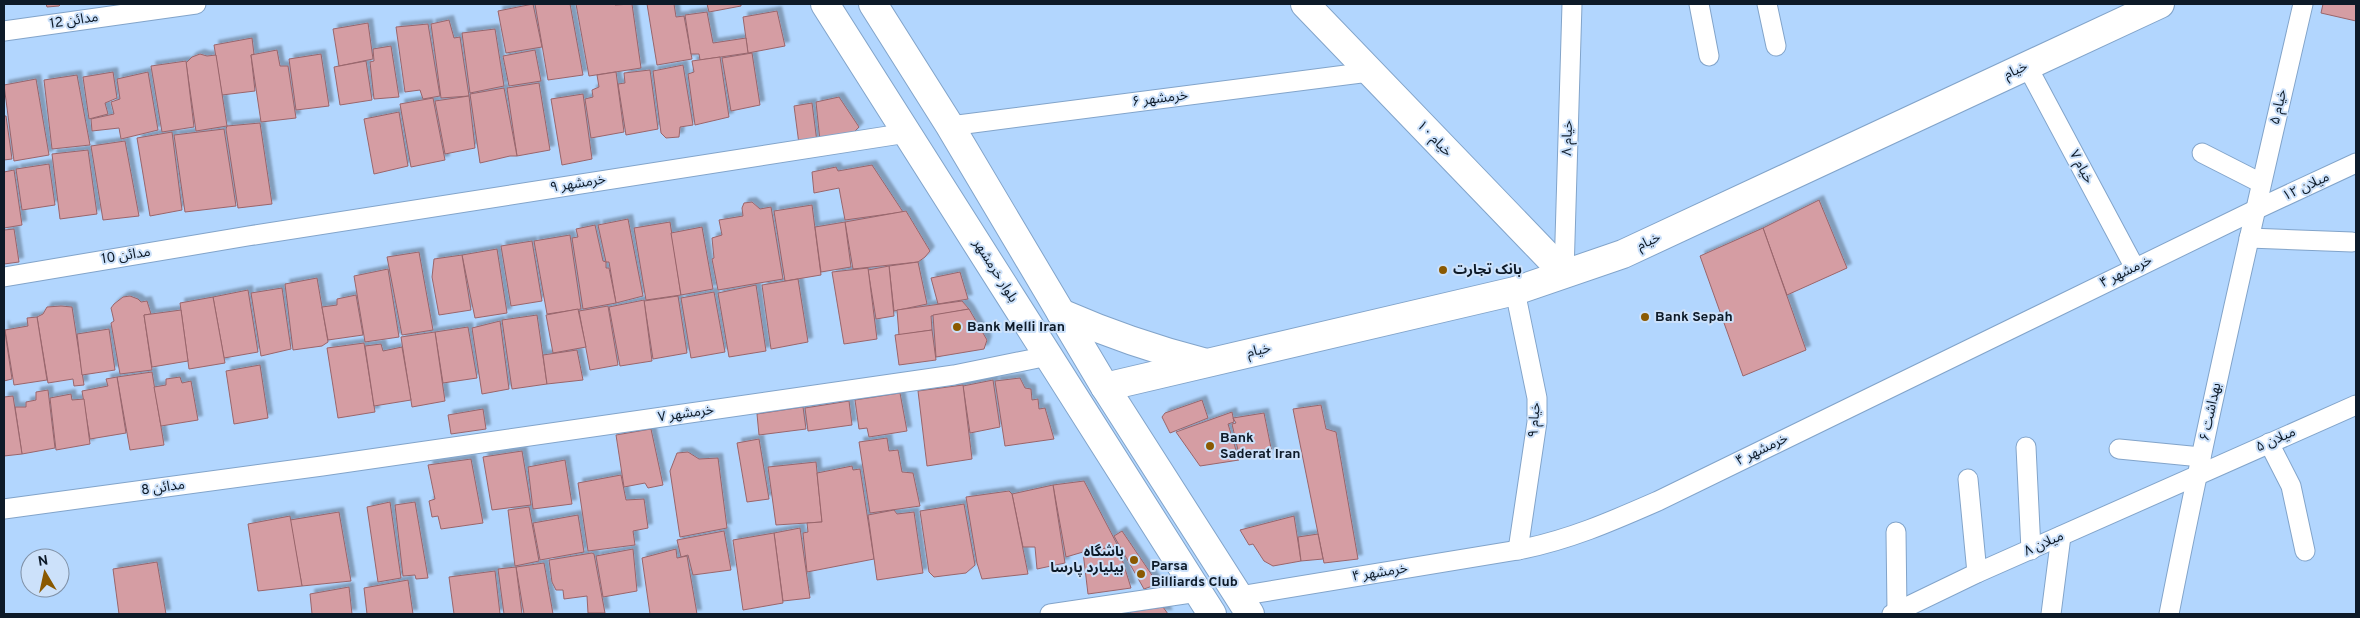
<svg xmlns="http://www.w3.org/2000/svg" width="2360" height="618" font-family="Overpass,'Noto Sans Arabic',sans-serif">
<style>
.building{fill:#d59da3;stroke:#99656b;filter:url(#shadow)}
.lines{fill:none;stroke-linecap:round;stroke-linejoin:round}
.street-casing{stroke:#82a4ca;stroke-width:21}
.secondary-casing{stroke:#82a4ca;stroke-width:30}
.street{stroke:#fff;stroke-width:19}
.secondary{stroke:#fff;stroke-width:28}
.poi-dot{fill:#8a5901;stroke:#cce1fa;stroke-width:2}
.labels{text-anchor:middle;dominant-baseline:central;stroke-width:4;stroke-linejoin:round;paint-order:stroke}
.street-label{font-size:14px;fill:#0d1a28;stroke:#cce1fa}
.poi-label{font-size:14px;font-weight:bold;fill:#0d1a28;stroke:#cce1fa;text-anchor:start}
</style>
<defs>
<filter id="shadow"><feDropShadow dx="4.5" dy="-4.5" stdDeviation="1" flood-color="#0004"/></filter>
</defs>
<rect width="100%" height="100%" fill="#b2d6fe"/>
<g class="building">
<polygon points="46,4 61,4 59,6 47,7"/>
<polygon points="533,4 542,47 506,53 498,11"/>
<polygon points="535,4 570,4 583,75 548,80"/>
<polygon points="576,4 614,4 615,5 632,4 641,68 589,76"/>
<polygon points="647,4 674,4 676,17 684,16 692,59 657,65"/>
<polygon points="707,4 741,4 741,6 709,12"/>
<polygon points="2323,4 2356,4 2356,21 2321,13"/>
<polygon points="777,11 785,46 748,53 743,17"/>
<polygon points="707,12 713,43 746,38 748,53 700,60 699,54 691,54 685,15"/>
<polygon points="449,20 454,38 460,37 469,96 441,98 431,24"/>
<polygon points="368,23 373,59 339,66 333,29"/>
<polygon points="428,24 440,96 423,99 420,90 405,92 396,27"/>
<polygon points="495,29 504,86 470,93 462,33"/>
<polygon points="252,38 254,54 251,55 255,91 222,95 214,45"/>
<polygon points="391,46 399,97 374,99 370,62 374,61 373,49"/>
<polygon points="277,50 280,66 288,66 296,118 261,122 251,55"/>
<polygon points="535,50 541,81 509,86 503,56"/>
<polygon points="752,53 760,105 731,111 722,58"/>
<polygon points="200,54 207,56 216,55 227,126 196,131 186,63 192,57"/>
<polygon points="321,54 329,106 296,110 289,59"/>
<polygon points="720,57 729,117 695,125 688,74 694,72 692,61"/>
<polygon points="186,61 194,127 162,132 151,66"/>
<polygon points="366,61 372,100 340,105 334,67"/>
<polygon points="683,65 693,125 680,127 679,137 666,138 661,133 653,71"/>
<polygon points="650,70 658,129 626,135 618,84 625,83 624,73"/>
<polygon points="113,72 117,98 105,103 108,114 89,119 83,77"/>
<polygon points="148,72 158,130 121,139 119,128 92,131 91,119 114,114 111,102 120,99 117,79"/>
<polygon points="616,72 624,132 591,138 585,99 593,97 592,90 599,87 597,75"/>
<polygon points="77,75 90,145 52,149 44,80"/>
<polygon points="36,79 49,155 14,161 4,85"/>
<polygon points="539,83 550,150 517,156 507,88"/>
<polygon points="504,88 517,156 510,156 480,163 470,94"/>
<polygon points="583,94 592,159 562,165 551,99"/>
<polygon points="469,96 475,148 445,154 435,101"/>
<polygon points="839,97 859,127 851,135 820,141 816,102"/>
<polygon points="433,98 445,160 411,167 400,104"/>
<polygon points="812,103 817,142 799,144 794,106"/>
<polygon points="399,112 408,166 374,174 364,119"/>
<polygon points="4,116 6,116 12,159 4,160"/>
<polygon points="260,123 272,204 238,208 226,129 227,126"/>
<polygon points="224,129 236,206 185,212 174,135"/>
<polygon points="172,132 182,210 150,216 137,138"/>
<polygon points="125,141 139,216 103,220 91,146"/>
<polygon points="88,150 97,214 60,219 52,154"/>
<polygon points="49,164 55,205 22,210 16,169"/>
<polygon points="872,165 903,212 845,220 839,188 814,193 812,172 836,167 838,171"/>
<polygon points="14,170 22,225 4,228 4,172"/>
<polygon points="1819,200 1847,268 1787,295 1763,228"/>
<polygon points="752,202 760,209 771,207 783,279 718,290 712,259 714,258 712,238 722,235 719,220 743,216 742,208 744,203"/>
<polygon points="812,205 821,275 785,281 774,211"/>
<polygon points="906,211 930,251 925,257 918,262 853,269 845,222"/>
<polygon points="628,219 643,296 616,303 609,262 606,262 598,225"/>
<polygon points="670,222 681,295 646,300 634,228"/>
<polygon points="845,222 851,267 821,272 815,227"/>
<polygon points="595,225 603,261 606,262 606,268 609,268 616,303 583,309 572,238 578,237 576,229"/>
<polygon points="702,227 713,289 681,295 671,233"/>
<polygon points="1763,228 1806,350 1743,376 1700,256"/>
<polygon points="14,229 19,262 4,264 4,230"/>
<polygon points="570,235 581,309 547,314 534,241"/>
<polygon points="532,241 542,301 511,306 501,246"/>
<polygon points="497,249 507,313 475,318 462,255"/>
<polygon points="419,252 433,330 402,335 387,257"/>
<polygon points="462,255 471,310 439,315 432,277 434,259"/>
<polygon points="918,262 927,304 894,311 889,266"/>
<polygon points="889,266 894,316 876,319 868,270"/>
<polygon points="868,268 877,339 844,344 832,272"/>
<polygon points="388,269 399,337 365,342 354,276"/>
<polygon points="960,272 968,299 938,304 931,278"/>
<polygon points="317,278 328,342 322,346 293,350 285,284"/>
<polygon points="798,279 808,342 771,349 762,285"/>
<polygon points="756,285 766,351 729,357 718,293"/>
<polygon points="282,288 291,349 261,356 251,293"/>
<polygon points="248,290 258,352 224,358 213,297"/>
<polygon points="714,292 725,352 691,358 681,298"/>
<polygon points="356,295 363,335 328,340 322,307 337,305 337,299"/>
<polygon points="130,296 138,299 141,302 147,301 151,314 144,315 152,370 120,374 111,323 114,321 111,308 114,304 123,297"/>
<polygon points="678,296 687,353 653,359 644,301"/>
<polygon points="213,297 225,363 189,369 180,303"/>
<polygon points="644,300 652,361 620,366 609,307"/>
<polygon points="962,301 969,309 931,316 932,330 899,335 897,310"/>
<polygon points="61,306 72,307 84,385 74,386 73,379 48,383 37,317 43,314 47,307"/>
<polygon points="608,306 618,365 590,370 579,311"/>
<polygon points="578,309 586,347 553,353 546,315"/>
<polygon points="969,309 987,340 984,349 936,357 933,315"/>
<polygon points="181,310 188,361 152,367 144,315"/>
<polygon points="537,315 547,384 512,389 502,320"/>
<polygon points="37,317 47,380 14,385 5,330 28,326 27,318"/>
<polygon points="500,321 509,389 482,394 472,328"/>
<polygon points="4,325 12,379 4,381"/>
<polygon points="468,327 477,378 443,383 435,332"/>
<polygon points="109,329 115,370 82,375 77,334"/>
<polygon points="932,330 936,360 899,365 895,335"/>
<polygon points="435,332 445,401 412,407 401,337"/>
<polygon points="364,343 375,412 338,418 327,348"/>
<polygon points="381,344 383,351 402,347 411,400 374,406 365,346"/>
<polygon points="577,350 583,380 547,384 543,355"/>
<polygon points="260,365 268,418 234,424 226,371"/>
<polygon points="152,372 164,445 130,450 117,377"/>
<polygon points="117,377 126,433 90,439 82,391 108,386 106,379"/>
<polygon points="180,377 182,383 191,381 198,420 161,426 154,387 166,385 166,379"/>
<polygon points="1020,378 1025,388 1031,389 1032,400 1038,399 1039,409 1045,408 1054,439 1005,446 995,381"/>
<polygon points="993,380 1000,427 970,433 963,386"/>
<polygon points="963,385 972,459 927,466 918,391"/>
<polygon points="48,390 55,448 22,454 15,407 26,407 26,402 36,400 36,392"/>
<polygon points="900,393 907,431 869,437 867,428 859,429 855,400"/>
<polygon points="71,394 72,400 84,399 90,444 56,450 50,398"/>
<polygon points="13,396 22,454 4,456 4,397"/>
<polygon points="1202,400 1208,418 1170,433 1162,417 1165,413"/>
<polygon points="849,401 852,425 808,431 805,408"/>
<polygon points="1321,405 1326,429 1336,432 1358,559 1324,563 1293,409"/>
<polygon points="803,407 806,429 759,435 757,414"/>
<polygon points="483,409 486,429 451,434 448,415"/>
<polygon points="1232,412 1234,422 1228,424 1239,460 1200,466 1176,432"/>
<polygon points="1264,413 1272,453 1240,459 1232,424 1236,423 1233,418"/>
<polygon points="651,429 663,485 648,488 645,483 624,487 616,435"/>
<polygon points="887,438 889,451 898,450 902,472 913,473 920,506 870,513 859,442"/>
<polygon points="759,439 769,499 747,502 737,443"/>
<polygon points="522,451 531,505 492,510 483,457"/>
<polygon points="688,452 699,459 718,458 727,528 680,537 670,471 677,453"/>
<polygon points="471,459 483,523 441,529 438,516 432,517 429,501 435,499 428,465"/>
<polygon points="565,460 572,504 533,509 528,467"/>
<polygon points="816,462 822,522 776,525 768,467"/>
<polygon points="852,466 853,470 860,469 874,559 807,572 803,533 808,532 807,523 822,522 817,473"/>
<polygon points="621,475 626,500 644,499 648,528 633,531 635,545 588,551 578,483"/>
<polygon points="1084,481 1118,546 1083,552 1066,557 1053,485"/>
<polygon points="1053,485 1065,563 1037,569 1035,547 1023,547 1012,494"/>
<polygon points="1009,491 1012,494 1028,574 982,579 977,563 966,497"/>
<polygon points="390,502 401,578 378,582 367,507"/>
<polygon points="415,502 428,578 416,579 415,575 403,576 395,505"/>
<polygon points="964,504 975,565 966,573 934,577 929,572 920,511"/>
<polygon points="529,507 539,561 515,566 508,510"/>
<polygon points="894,510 897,514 914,512 923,573 877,580 868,515"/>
<polygon points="339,512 351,581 302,586 290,520"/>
<polygon points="578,515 584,552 540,560 533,523"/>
<polygon points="290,516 302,586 258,591 248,524"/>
<polygon points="1294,516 1301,561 1273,566 1264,561 1253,544 1249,545 1240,530"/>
<polygon points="800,528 810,598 783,601 774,533"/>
<polygon points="724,531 731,570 693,575 688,555 681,557 677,540"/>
<polygon points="1122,531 1158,584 1144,589 1114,536"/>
<polygon points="774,533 783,603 743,610 733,540"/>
<polygon points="1318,534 1323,559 1301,561 1298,537"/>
<polygon points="1118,546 1131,588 1088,594 1083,552"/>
<polygon points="633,549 637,591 603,597 596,556"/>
<polygon points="676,549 677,558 687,556 697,614 650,614 642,558"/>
<polygon points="592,553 594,554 605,613 588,613 587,596 564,599 563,590 556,590 552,582 549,560"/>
<polygon points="157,562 166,614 119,614 113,569"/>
<polygon points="544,563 553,614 524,614 516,567"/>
<polygon points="516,567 522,614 504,614 498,569"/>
<polygon points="495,571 500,614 454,614 449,577"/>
<polygon points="408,580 413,614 367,614 364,588"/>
<polygon points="349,587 352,614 312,614 310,594"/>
<polygon points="1163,607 1168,614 1131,614 1130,612"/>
</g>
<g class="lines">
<defs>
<g id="street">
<polyline points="1699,4 1709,56"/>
<polyline points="1767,4 1776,46"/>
<polyline points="4,31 196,4"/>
<polyline points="2027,66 2135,268"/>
<polyline points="950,126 1369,72"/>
<polyline points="2202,153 2261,183"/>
<polyline points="2249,238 2352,242"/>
<polyline points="1564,273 1572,4"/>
<polyline points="4,277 248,236 907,133"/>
<polyline points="1515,291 1537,398 1537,422 1518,550"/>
<polyline points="2269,443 2291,486 2305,551"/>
<polyline points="2026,447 2031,550"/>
<polyline points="2119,449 2201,457"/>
<polyline points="1968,479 1977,573"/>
<polyline points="4,509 322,466 954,375 1048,356"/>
<polyline points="1896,532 1897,611"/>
<path d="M1239 596 1518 550C1569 540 1610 522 1658 501L2255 210 2356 163"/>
<polyline points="1050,614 1198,592"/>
<polyline points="1892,614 1977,573 2356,405"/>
<polyline points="2051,614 2061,536"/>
<path d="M2169 614C2209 410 2256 207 2303 4"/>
</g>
<g id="secondary">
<polyline points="825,4 1212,614"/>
<polyline points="873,4 950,126 1105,387 1250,614"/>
<polyline points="1305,4 1564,273"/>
<path d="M1061 313C1109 334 1152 349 1203 362"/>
<polyline points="1105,387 1515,291 1623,254 2160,4"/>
</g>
</defs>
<use href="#street" class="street-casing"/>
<use href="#secondary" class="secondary-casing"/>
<use href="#street" class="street"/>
<use href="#secondary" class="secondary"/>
</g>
<g class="poi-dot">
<circle cx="1443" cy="270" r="5"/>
<circle cx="1645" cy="317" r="5"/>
<circle cx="957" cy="327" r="5"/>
<circle cx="1210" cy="446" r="5"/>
<circle cx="1134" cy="560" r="5"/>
<circle cx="1141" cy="574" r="5"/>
</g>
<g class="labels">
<g class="street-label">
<text transform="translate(74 21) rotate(-8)">مدائن 12</text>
<text transform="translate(2016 71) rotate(-25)">خیام</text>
<text transform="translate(1160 99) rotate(-7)">خرمشهر ۶</text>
<text transform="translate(2279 107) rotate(-77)">خیام ۵</text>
<text transform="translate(1568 138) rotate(-88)">خیام ۸</text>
<text transform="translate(1434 139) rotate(46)">خیام ۱۰</text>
<text transform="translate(2081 167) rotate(62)">خیام ۷</text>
<text transform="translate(578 184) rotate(-9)">خرمشهر ۹</text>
<text transform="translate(2306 187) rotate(-25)">میلان ۱۲</text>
<text transform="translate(1649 242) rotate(-25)">خیام</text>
<text transform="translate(126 256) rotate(-9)">مدائن 10</text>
<text transform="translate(995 271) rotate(58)">بلوار خرمشهر</text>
<text transform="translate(2126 272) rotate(-26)">خرمشهر ۴</text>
<text transform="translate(1259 351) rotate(-13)">خیام</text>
<text transform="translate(2211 412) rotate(-78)">بهداشت ۶</text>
<text transform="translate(686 414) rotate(-8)">خرمشهر ۷</text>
<text transform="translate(1535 420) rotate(-86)">خیام ۹</text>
<text transform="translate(2276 440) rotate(-24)">میلان ۵</text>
<text transform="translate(1762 450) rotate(-26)">خرمشهر ۴</text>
<text transform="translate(163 488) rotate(-8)">مدائن 8</text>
<text transform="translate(2044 544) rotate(-24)">میلان ۸</text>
<text transform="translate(1380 573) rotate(-9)">خرمشهر ۴</text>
</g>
<g class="poi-label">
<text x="1453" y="270">بانک تجارت</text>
<text x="1655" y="317">Bank Sepah</text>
<text x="967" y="327">Bank Melli Iran</text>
<text x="1220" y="438">Bank<tspan x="1220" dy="16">Saderat Iran</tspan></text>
<text x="1124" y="552" text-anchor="end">باشگاه<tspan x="1124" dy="16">بیلیارد پارسا</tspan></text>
<text x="1151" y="566">Parsa<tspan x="1151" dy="16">Billiards Club</tspan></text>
</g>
</g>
<rect width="2360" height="618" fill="none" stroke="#0d1a28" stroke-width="10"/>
<g transform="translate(45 573) rotate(351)"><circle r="24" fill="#cce1fa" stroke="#8091a6"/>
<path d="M0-4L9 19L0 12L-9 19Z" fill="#8a5901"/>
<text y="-8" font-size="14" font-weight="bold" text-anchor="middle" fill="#0d1a28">N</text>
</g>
</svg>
